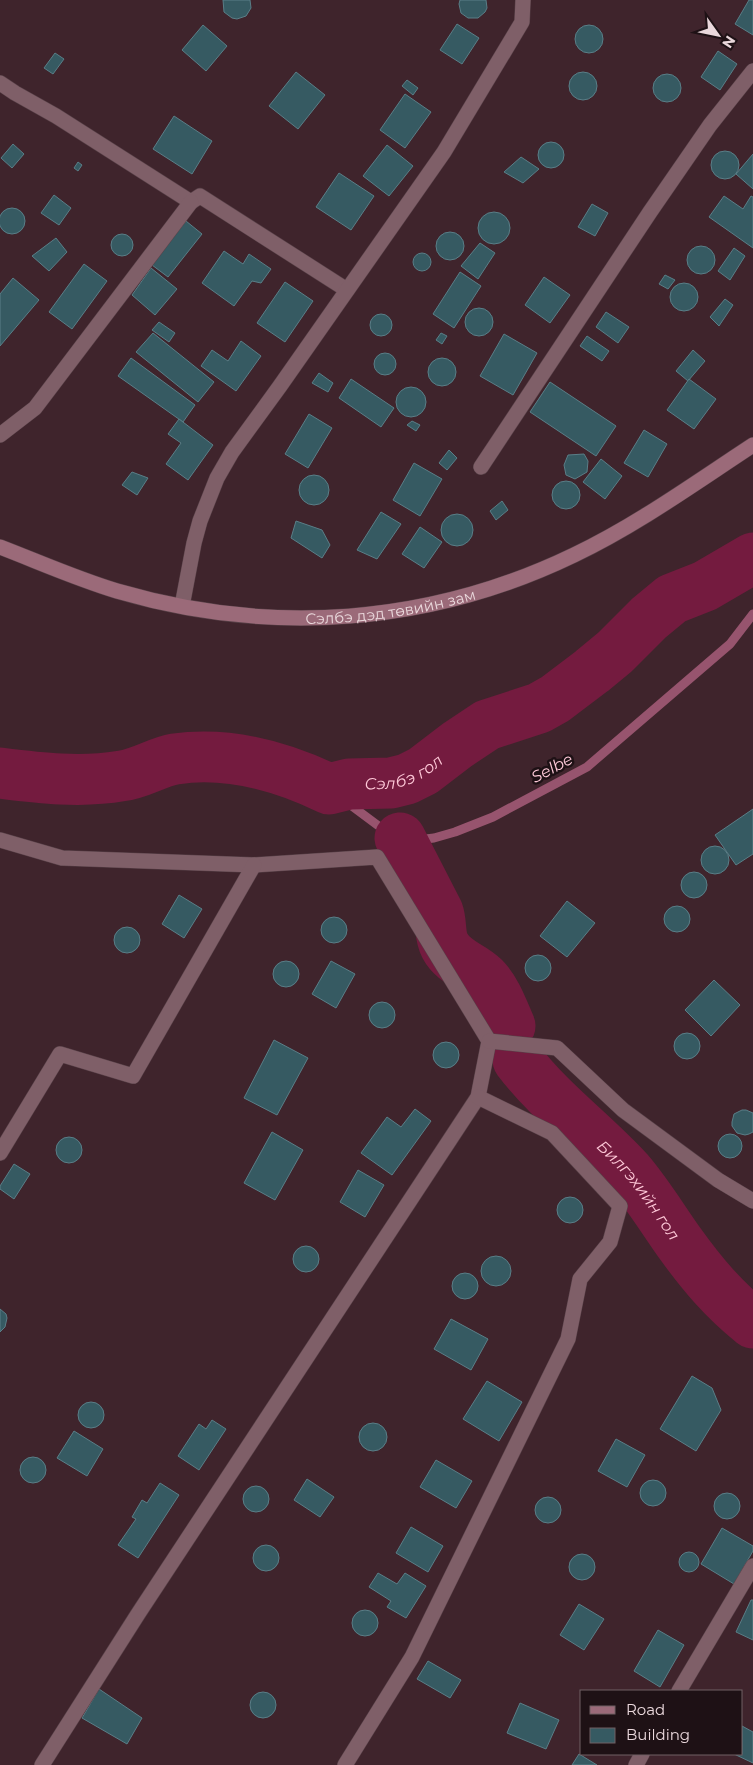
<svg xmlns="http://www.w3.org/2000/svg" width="753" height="1765" font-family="Montserrat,sans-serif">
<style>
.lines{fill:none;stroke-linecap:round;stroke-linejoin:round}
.stream{stroke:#97546e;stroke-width:9}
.river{stroke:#741b3f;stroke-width:51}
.building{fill:#365a62;stroke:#5a7e87}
.street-casing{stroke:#584148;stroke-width:16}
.secondary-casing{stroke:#584148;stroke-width:16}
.street{stroke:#7f5f68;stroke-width:15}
.secondary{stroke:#9b6a79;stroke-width:15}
.labels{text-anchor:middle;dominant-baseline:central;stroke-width:5;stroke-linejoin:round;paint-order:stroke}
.street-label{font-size:15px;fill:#ead8dc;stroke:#1e1115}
.water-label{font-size:16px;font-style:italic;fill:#ffcad9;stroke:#1e1115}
</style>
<rect width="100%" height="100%" fill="#3f242c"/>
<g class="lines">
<polyline class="stream" points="329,789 380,827 400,838 417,840 434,838 455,832 493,817 587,767 730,644 753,614"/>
<g class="river">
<path id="s1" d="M0 773C40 778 81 783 121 776 140 774 157 762 175 759 229 751 281 766 329 789L349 784 391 783 407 779 423 771 457 745 487 725 539 708 555 699 592 671 615 652 649 618 672 599 705 586 753 558"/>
<path d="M400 838 438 912C442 923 439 935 445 946 454 963 471 965 484 978 496 990 503 1010 510 1026"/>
<path id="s2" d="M518 1060C550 1102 593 1133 628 1171 647 1193 662 1218 679 1242 702 1274 723 1299 753 1323"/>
</g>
</g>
<g class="building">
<polygon points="223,0 250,0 251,8 246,16 237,19 232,18 224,12"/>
<polygon points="460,0 486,0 487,8 485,12 478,18 468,18 461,13 459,4"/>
<polygon points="749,0 753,0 753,35 735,24"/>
<polygon points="457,24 479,38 462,64 440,50"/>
<circle cx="589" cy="39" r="14"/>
<polygon points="203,25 227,46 206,71 182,50"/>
<polygon points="718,51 737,64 720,90 701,77"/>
<polygon points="55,53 64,59 53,74 44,68"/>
<circle cx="583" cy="86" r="14"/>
<polygon points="296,72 325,95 298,129 269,106"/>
<circle cx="667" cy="88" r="14"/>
<polygon points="407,80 418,88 413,95 402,86"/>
<polygon points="405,94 431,112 405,148 380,130"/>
<polygon points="174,116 212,141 192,174 153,149"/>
<circle cx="551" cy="155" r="13"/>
<polygon points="13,144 24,154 12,168 1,158"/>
<polygon points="387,145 413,166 389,196 363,176"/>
<circle cx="725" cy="165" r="14"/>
<polygon points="753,154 753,189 736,174"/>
<polygon points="521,157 539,169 523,183 504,172"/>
<polygon points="78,162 82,165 78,171 74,168"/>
<polygon points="339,173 374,196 351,230 316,207"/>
<polygon points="54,195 71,208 59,225 41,213"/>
<polygon points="724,196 743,209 751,196 753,197 753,248 709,217"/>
<polygon points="592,204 608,213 595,236 578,227"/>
<circle cx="12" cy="221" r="13"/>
<circle cx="494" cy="228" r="16"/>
<polygon points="186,221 202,234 168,277 152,265"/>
<circle cx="450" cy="246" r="14"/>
<circle cx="122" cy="245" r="11"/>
<polygon points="56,238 67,252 49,271 32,256"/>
<polygon points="480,243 495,253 478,279 461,266"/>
<circle cx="701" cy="260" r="14"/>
<polygon points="734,248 745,256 730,280 718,271"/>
<polygon points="224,251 243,264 249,254 271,269 261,283 252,281 234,306 202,283"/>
<circle cx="422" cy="262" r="9"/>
<polygon points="84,264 107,281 72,329 49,312"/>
<polygon points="151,268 177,289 155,315 132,295"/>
<polygon points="460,272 481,286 454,328 433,314"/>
<polygon points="665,275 675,280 668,289 659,284"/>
<polygon points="544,277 570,295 550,323 525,305"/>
<polygon points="13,278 39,300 0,346 0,294"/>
<polygon points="285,282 313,301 285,342 257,323"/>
<circle cx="684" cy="297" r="14"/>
<polygon points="725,299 733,305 719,326 710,317"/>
<circle cx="479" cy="322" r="14"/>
<polygon points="606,312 629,327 618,343 596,327"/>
<circle cx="381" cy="325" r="11"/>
<polygon points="159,322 175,333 169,342 152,330"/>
<polygon points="153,333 214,382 198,402 136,352"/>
<polygon points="441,333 447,336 442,344 436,340"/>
<polygon points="504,334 537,353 513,395 480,376"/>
<polygon points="587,336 609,351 602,361 580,346"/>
<polygon points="241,341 261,356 236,391 201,366 212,350 228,361"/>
<polygon points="693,350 705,361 688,381 676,371"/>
<circle cx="385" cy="364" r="11"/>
<polygon points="131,358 195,405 183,422 118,376"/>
<circle cx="442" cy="372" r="14"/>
<polygon points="319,373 333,383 328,392 312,383"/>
<polygon points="351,379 394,408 381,427 339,398"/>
<polygon points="689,379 716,399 694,429 667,410"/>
<polygon points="550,382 616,426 596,456 530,412"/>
<circle cx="411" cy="402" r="15"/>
<polygon points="309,414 332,428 308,468 285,454"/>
<polygon points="179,419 213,445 188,480 166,464 181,443 168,434"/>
<polygon points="412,421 420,425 416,431 407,425"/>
<polygon points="644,430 667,444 648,477 624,463"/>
<polygon points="449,450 457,458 447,470 439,463"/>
<polygon points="584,454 588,461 587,472 575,479 566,475 564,465 568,455"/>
<polygon points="601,459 622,476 605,499 583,482"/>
<polygon points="414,463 442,479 420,516 393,500"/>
<polygon points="132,472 148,478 137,495 122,485"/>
<circle cx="314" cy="490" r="15"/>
<circle cx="566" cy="495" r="14"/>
<polygon points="502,501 508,510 496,520 490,511"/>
<polygon points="381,512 401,524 377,559 357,550"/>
<circle cx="457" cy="530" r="16"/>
<polygon points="296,521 322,530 330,545 322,558 291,538"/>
<polygon points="420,527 442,542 424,568 402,554"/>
<polygon points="753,809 753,854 736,865 715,835"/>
<circle cx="715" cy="860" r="14"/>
<circle cx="694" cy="885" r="13"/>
<polygon points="179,895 202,909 184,938 162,924"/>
<polygon points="567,901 595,923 567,957 540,936"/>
<circle cx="677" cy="919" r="13"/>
<circle cx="334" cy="930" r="13"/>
<circle cx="127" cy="940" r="13"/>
<circle cx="538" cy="968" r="13"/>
<polygon points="331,961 355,974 336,1008 312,994"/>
<circle cx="286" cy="974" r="13"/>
<polygon points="714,980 740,1005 711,1036 685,1010"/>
<circle cx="382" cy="1015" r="13"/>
<circle cx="687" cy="1046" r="13"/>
<polygon points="274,1040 308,1058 277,1115 244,1098"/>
<circle cx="446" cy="1055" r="13"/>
<polygon points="415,1109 431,1121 392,1175 361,1153 387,1117 401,1127"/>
<polygon points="742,1110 746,1110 753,1113 753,1132 749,1134 745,1135 737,1133 732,1126 732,1122 734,1114"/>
<polygon points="272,1132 303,1150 275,1200 244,1183"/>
<circle cx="730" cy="1146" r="12"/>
<circle cx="69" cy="1150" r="13"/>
<polygon points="14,1164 30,1174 14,1199 0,1189 0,1186"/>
<polygon points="358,1170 384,1185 365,1217 340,1202"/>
<circle cx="570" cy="1210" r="13"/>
<circle cx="306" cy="1259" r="13"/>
<circle cx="496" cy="1271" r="15"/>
<circle cx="465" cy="1286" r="13"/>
<polygon points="0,1309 6,1314 7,1318 5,1327 0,1332"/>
<polygon points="451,1319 488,1339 471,1370 434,1349"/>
<polygon points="692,1376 712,1388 721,1410 696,1451 660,1429"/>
<polygon points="487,1381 522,1402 499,1441 463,1419"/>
<circle cx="91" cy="1415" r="13"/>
<polygon points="212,1420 226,1429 199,1470 178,1456 199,1424 206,1429"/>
<circle cx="373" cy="1437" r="14"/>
<polygon points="74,1431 103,1449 87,1476 57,1458"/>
<polygon points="616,1439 645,1455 627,1487 598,1471"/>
<circle cx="33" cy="1470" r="13"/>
<polygon points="436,1460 472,1481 456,1508 420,1487"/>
<polygon points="307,1479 334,1497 320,1517 294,1500"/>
<circle cx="653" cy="1493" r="13"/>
<polygon points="160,1483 179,1495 138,1558 118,1545 136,1519 132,1517 142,1500 147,1503"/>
<circle cx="256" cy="1499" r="13"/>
<circle cx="727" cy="1506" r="13"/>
<circle cx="548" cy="1510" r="13"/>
<polygon points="411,1527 443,1546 428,1572 396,1553"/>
<polygon points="722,1528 753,1546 753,1551 734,1584 701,1564"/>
<circle cx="266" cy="1558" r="13"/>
<circle cx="689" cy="1562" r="10"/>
<circle cx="582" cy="1567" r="13"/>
<polygon points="378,1573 397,1584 405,1573 426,1586 406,1618 387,1607 391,1601 369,1587"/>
<polygon points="751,1600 753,1600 753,1640 736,1632"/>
<polygon points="579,1604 604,1619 584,1650 560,1635"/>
<circle cx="365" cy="1623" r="13"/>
<polygon points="658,1630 684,1645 660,1687 634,1671"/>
<polygon points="428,1661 461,1680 450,1698 417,1679"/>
<polygon points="99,1689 142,1718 127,1744 82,1718"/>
<circle cx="263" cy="1705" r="13"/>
<polygon points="520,1703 559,1720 546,1749 507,1733"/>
<polygon points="742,1726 753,1732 753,1763 734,1754 742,1754"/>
<polygon points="579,1754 597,1765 572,1765"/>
</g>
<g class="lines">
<defs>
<g id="street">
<polyline points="0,83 15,93 56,116 191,202 200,196 347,290"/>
<polyline points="0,435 35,408 191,202"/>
<polyline points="481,467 650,212 710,125 753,71"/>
<polyline points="182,606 194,543 200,521 217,478 232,452 280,386 444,152 522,22 523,0"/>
<polyline points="0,840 62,858 254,865 377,857 489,1041 478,1097 138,1614 42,1765"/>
<polyline points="489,1041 557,1048 623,1110 718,1180 753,1201"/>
<polyline points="0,1153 60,1054 133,1076 254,865"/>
<polyline points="679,1691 753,1566"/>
<polyline points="345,1765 412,1657 568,1339 580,1279 610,1242 620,1206 552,1133 478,1097"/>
<polyline points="636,1765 642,1754"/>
</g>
<g id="secondary">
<path id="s3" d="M0 547C39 562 77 579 117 591 271 636 429 625 574 555 637 525 695 483 753 445"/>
</g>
</defs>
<use href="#street" class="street-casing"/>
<use href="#secondary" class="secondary-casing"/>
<use href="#street" class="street"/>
<use href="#secondary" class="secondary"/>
</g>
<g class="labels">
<g class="street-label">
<text stroke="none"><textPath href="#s3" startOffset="402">Сэлбэ дэд төвийн зам</textPath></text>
</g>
<g class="water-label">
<text stroke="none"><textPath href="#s1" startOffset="415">Сэлбэ гол</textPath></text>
<text transform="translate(552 768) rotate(-28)">Selbe</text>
<text stroke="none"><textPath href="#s2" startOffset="178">Билгэхийн гол</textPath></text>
</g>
</g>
<rect x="580" y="1690" width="162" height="65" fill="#1e1115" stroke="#706165"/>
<rect x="590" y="1706" width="25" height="8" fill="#9b6a79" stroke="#706165"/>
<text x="626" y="1715" font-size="15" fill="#ead8dc">Road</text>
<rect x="590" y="1728" width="25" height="15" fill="#365a62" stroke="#706165"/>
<text x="626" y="1740" font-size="15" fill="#ead8dc">Building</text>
<g transform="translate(718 35) rotate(123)" stroke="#1e1115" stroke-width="4" paint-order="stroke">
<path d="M0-4L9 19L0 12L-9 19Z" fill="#ead8dc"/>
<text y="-8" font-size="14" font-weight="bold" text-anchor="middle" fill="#ead8dc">N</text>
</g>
</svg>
